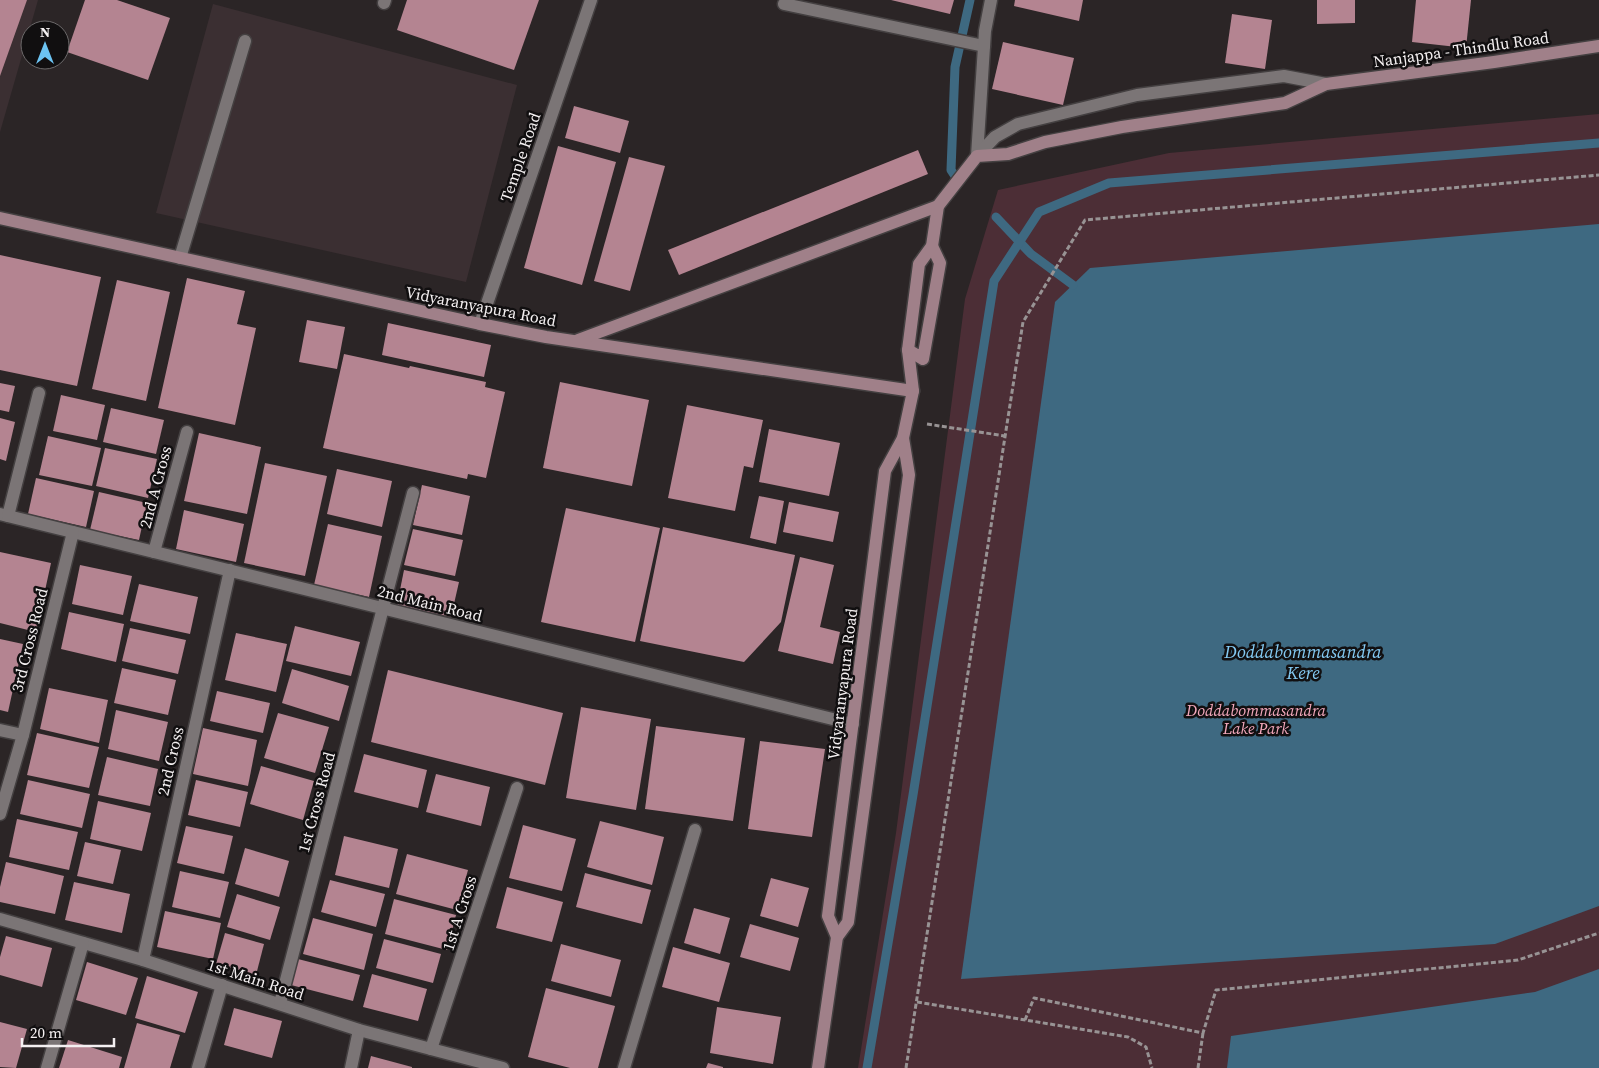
<svg xmlns="http://www.w3.org/2000/svg" width="1599" height="1068" font-family="'Source Serif 4',serif">
<style>
.built{fill:#3b2f32}
.green{fill:#4c2e36}
.water{fill:#3e6981}
.lines{fill:none;stroke-linecap:round;stroke-linejoin:round}
.stream{stroke:#3e6981;stroke-width:9}
.building{fill:#b48491}
.service-casing{stroke:#444041;stroke-width:15}
.minor-casing{stroke:#444041;stroke-width:15}
.tertiary-casing{stroke:#444041;stroke-width:15}
.secondary-casing{stroke:#444041;stroke-width:15}
.path{stroke:#989394;stroke-width:3;stroke-dasharray:5 2.5;stroke-linecap:butt}
.service{stroke:#7b7576;stroke-width:12}
.minor{stroke:#7b7576;stroke-width:12}
.tertiary{stroke:#7b7576;stroke-width:12}
.secondary{stroke:#a08089;stroke-width:12}
.labels{text-anchor:middle;dominant-baseline:central;stroke-width:5;stroke-linejoin:round;paint-order:stroke}
.street-label{font-size:16px;fill:#f4f0f1;stroke:#110f10}
.park-label{font-size:16px;font-style:italic;fill:#f3a8bc;stroke:#110f10}
.water-label{font-size:18px;font-style:italic;fill:#84caf3;stroke:#110f10}
</style>
<rect width="100%" height="100%" fill="#2b2526"/>
<g class="built">
<polygon points="0,0 38,0 0,132"/>
<polygon points="213,4 517,85 466,282 156,213"/>
</g>
<polygon class="green" points="1599,114 1599,1068 858,1068 896,833 965,299 998,190 1169,153"/>
<g class="water">
<polygon points="1599,224 1599,906 1495,944 961,979 1055,302 1090,268"/>
<polygon points="1599,969 1599,1068 1227,1068 1231,1036 1535,992"/>
</g>
<g class="lines">
<g class="stream">
<polyline points="955,176 951,170 955,67 970,0"/>
<polyline points="996,217 1031,254 1073,285"/>
<polyline points="867,1068 913,795 994,281 1039,212 1109,183 1599,143"/>
</g>
</g>
<g class="building">
<polygon points="0,0 27,0 0,76"/>
<polygon points="85,0 117,0 170,18 148,80 67,52"/>
<polygon points="407,0 539,0 514,70 397,30"/>
<polygon points="891,0 954,0 950,14"/>
<polygon points="1015,0 1083,0 1079,21 1014,6"/>
<polygon points="1317,0 1355,0 1355,23 1317,24"/>
<polygon points="1416,0 1471,0 1466,48 1412,42"/>
<polygon points="1232,14 1272,20 1265,69 1225,63"/>
<polygon points="1003,42 1074,58 1063,105 992,89"/>
<polygon points="574,106 629,121 620,153 565,138"/>
<polygon points="558,146 616,162 582,285 524,268"/>
<polygon points="918,150 928,174 679,275 668,250"/>
<polygon points="629,157 665,166 630,291 594,281"/>
<polygon points="0,255 101,277 77,386 0,370"/>
<polygon points="187,278 245,291 237,324 256,328 235,425 158,408"/>
<polygon points="117,280 170,292 146,401 92,389"/>
<polygon points="307,320 345,327 337,369 299,362"/>
<polygon points="388,323 491,345 484,377 382,355"/>
<polygon points="344,354 409,368 410,366 486,382 485,387 505,392 486,478 468,474 467,479 323,448"/>
<polygon points="560,382 649,400 632,486 543,468"/>
<polygon points="0,383 15,386 9,412 0,410"/>
<polygon points="61,395 105,405 97,440 53,431"/>
<polygon points="687,405 763,420 753,468 744,466 735,511 668,498"/>
<polygon points="111,408 164,420 156,454 103,442"/>
<polygon points="0,418 15,422 6,461 0,459"/>
<polygon points="769,429 840,443 829,496 759,482"/>
<polygon points="199,433 261,447 247,514 184,501"/>
<polygon points="48,436 101,448 92,486 39,475"/>
<polygon points="105,448 157,459 148,498 96,486"/>
<polygon points="265,463 327,476 305,576 244,563"/>
<polygon points="337,469 392,481 382,527 327,514"/>
<polygon points="36,478 94,491 86,527 28,514"/>
<polygon points="422,485 470,496 462,535 413,525"/>
<polygon points="99,492 147,503 139,540 90,530"/>
<polygon points="759,496 784,501 776,544 750,538"/>
<polygon points="789,502 839,512 833,542 783,532"/>
<polygon points="566,508 660,528 635,642 541,622"/>
<polygon points="184,510 244,524 236,562 176,549"/>
<polygon points="328,524 382,536 369,597 314,585"/>
<polygon points="663,527 795,555 781,622 744,662 640,641"/>
<polygon points="413,529 463,540 455,576 404,565"/>
<polygon points="0,552 51,563 36,632 0,623"/>
<polygon points="800,557 834,565 820,627 840,632 833,664 778,651"/>
<polygon points="80,565 132,576 123,615 72,604"/>
<polygon points="404,570 459,582 451,617 397,605"/>
<polygon points="139,584 198,597 190,634 130,621"/>
<polygon points="69,612 124,624 116,662 61,649"/>
<polygon points="295,626 360,642 351,676 286,661"/>
<polygon points="130,628 186,640 178,674 122,661"/>
<polygon points="236,633 287,644 276,692 225,680"/>
<polygon points="0,639 23,644 8,712 0,710"/>
<polygon points="122,668 176,680 168,715 114,703"/>
<polygon points="292,669 349,686 339,721 282,703"/>
<polygon points="388,670 563,713 545,785 371,742"/>
<polygon points="49,688 108,700 99,743 40,729"/>
<polygon points="217,691 270,703 263,733 210,721"/>
<polygon points="581,707 651,719 636,810 566,798"/>
<polygon points="116,710 168,722 159,761 108,749"/>
<polygon points="278,713 329,727 315,773 264,758"/>
<polygon points="656,726 745,738 733,821 645,809"/>
<polygon points="203,728 257,740 248,786 193,774"/>
<polygon points="37,733 99,747 89,788 27,775"/>
<polygon points="760,741 825,749 812,837 748,829"/>
<polygon points="364,754 427,770 418,808 354,792"/>
<polygon points="107,757 158,769 150,806 98,795"/>
<polygon points="261,766 314,781 303,820 250,804"/>
<polygon points="436,774 490,787 481,826 426,812"/>
<polygon points="28,780 90,794 82,828 20,814"/>
<polygon points="196,780 248,792 240,827 188,815"/>
<polygon points="98,801 151,813 142,851 90,839"/>
<polygon points="17,819 78,832 69,870 9,857"/>
<polygon points="600,821 664,837 652,885 587,867"/>
<polygon points="523,825 576,839 562,891 509,878"/>
<polygon points="186,826 233,836 224,874 177,863"/>
<polygon points="344,836 398,849 389,888 335,875"/>
<polygon points="85,842 121,850 113,884 77,876"/>
<polygon points="245,848 289,861 279,897 235,884"/>
<polygon points="407,854 468,870 457,910 396,894"/>
<polygon points="6,862 64,876 55,914 0,902 0,887"/>
<polygon points="180,871 229,882 220,918 172,907"/>
<polygon points="585,873 651,890 642,924 576,907"/>
<polygon points="771,878 809,888 798,927 760,916"/>
<polygon points="330,880 385,894 376,927 321,912"/>
<polygon points="74,882 130,894 122,933 65,920"/>
<polygon points="507,887 563,902 552,942 496,928"/>
<polygon points="237,894 280,907 270,940 227,927"/>
<polygon points="394,899 456,915 447,950 385,934"/>
<polygon points="694,908 730,918 720,954 684,943"/>
<polygon points="165,911 221,923 213,959 157,947"/>
<polygon points="313,918 373,934 364,970 303,954"/>
<polygon points="750,924 799,938 790,971 740,957"/>
<polygon points="225,933 264,944 256,975 216,964"/>
<polygon points="6,936 52,948 42,987 0,975 0,957"/>
<polygon points="384,939 441,954 433,983 376,968"/>
<polygon points="561,944 621,960 611,997 551,981"/>
<polygon points="673,947 730,963 719,1002 662,987"/>
<polygon points="298,959 360,975 353,1001 291,985"/>
<polygon points="87,962 138,978 126,1015 76,1000"/>
<polygon points="372,974 427,989 418,1021 363,1007"/>
<polygon points="147,976 198,992 185,1033 135,1018"/>
<polygon points="546,988 615,1006 598,1068 570,1068 528,1057"/>
<polygon points="717,1007 781,1017 773,1064 710,1053"/>
<polygon points="234,1008 282,1021 272,1058 224,1045"/>
<polygon points="0,1022 27,1029 16,1068 0,1067"/>
<polygon points="137,1023 180,1035 170,1068 124,1068"/>
<polygon points="68,1040 122,1057 119,1068 59,1068"/>
<polygon points="371,1056 412,1067 412,1068 368,1068"/>
<polygon points="708,1063 723,1067 723,1068 706,1068"/>
</g>
<g class="lines">
<defs>
<g id="service">
<polyline points="784,4 984,46"/>
<polyline points="180,258 245,41"/>
</g>
<g id="minor">
<polyline points="384,3 385,0"/>
<polyline points="977,156 985,31 991,0"/>
<polyline points="0,514 853,724"/>
<polyline points="8,516 39,393"/>
<polyline points="154,552 187,432"/>
<polyline points="0,730 23,735"/>
<polyline points="0,814 23,735 73,532"/>
<polyline points="0,919 143,960 359,1030 503,1068"/>
<polyline points="143,960 230,570"/>
<polyline points="280,1003 413,493"/>
<polyline points="431,1049 517,788"/>
<polyline points="47,1068 83,943"/>
<polyline points="198,1068 222,985"/>
<polyline points="351,1068 359,1030"/>
<polyline points="624,1068 695,830"/>
</g>
<g id="tertiary">
<polyline points="977,156 995,137 1018,124 1137,95 1284,76 1326,84"/>
<polyline points="480,324 591,0"/>
</g>
<g id="secondary">
<polyline points="0,218 480,324 546,337 913,391"/>
<polyline points="578,340 938,206"/>
<polyline points="908,350 923,359 940,263 932,246"/>
<polyline points="837,937 828,916 885,471 903,438 913,391 908,350 919,264 932,246 938,206 977,156 1008,154 1045,142 1122,127 1285,103 1326,84 1494,62 1599,46"/>
<polyline points="818,1068 837,937 848,922 909,475 903,438"/>
</g>
</defs>
<use href="#service" class="service-casing"/>
<use href="#minor" class="minor-casing"/>
<use href="#tertiary" class="tertiary-casing"/>
<use href="#secondary" class="secondary-casing"/>
<g class="path">
<polyline points="927,424 1005,436"/>
<polyline points="917,1002 1128,1037 1146,1047 1152,1068"/>
<polyline points="1025,1020 1034,998 1203,1033 1216,990 1518,960 1599,933"/>
<polyline points="906,1068 1023,322 1085,220 1599,175"/>
<polyline points="1198,1068 1203,1033"/>
</g>
<use href="#service" class="service"/>
<use href="#minor" class="minor"/>
<use href="#tertiary" class="tertiary"/>
<use href="#secondary" class="secondary"/>
</g>
<g class="labels">
<g class="street-label">
<text transform="translate(1461 49) rotate(-8)">Nanjappa - Thindlu Road</text>
<text transform="translate(520 157) rotate(-71)">Temple Road</text>
<text transform="translate(481 306) rotate(11)">Vidyaranyapura Road</text>
<text transform="translate(155 487) rotate(-75)">2nd A Cross</text>
<text transform="translate(430 603) rotate(14)">2nd Main Road</text>
<text transform="translate(29 640) rotate(-76)">3rd Cross Road</text>
<text transform="translate(842 684) rotate(-83)">Vidyaranyapura Road</text>
<text transform="translate(170 761) rotate(-77)">2nd Cross</text>
<text transform="translate(316 802) rotate(-75)">1st Cross Road</text>
<text transform="translate(459 913) rotate(-72)">1st A Cross</text>
<text transform="translate(256 979) rotate(18)">1st Main Road</text>
</g>
<g class="park-label">
<text x="1256" y="710">Doddabommasandra<tspan x="1256" dy="18">Lake Park</tspan></text>
</g>
<g class="water-label">
<text x="1303" y="651">Doddabommasandra<tspan x="1303" dy="21">Kere</tspan></text>
</g>
</g>
<g transform="translate(45 45)"><circle r="24" fill="#110f10" stroke="#6c696a"/>
<path d="M0-4L9 19L0 12L-9 19Z" fill="#6cc3f2"/>
<text y="-8" font-size="14" font-weight="bold" text-anchor="middle" fill="#f4f0f1">N</text>
</g>
<path d="M22 1038v8h92v-8" fill="none" stroke="#f4f0f1" stroke-width="2.5"/>
<text x="30" y="1038" font-size="15" fill="#f4f0f1" stroke="#110f10" stroke-width="4" paint-order="stroke">20 m</text>
</svg>
